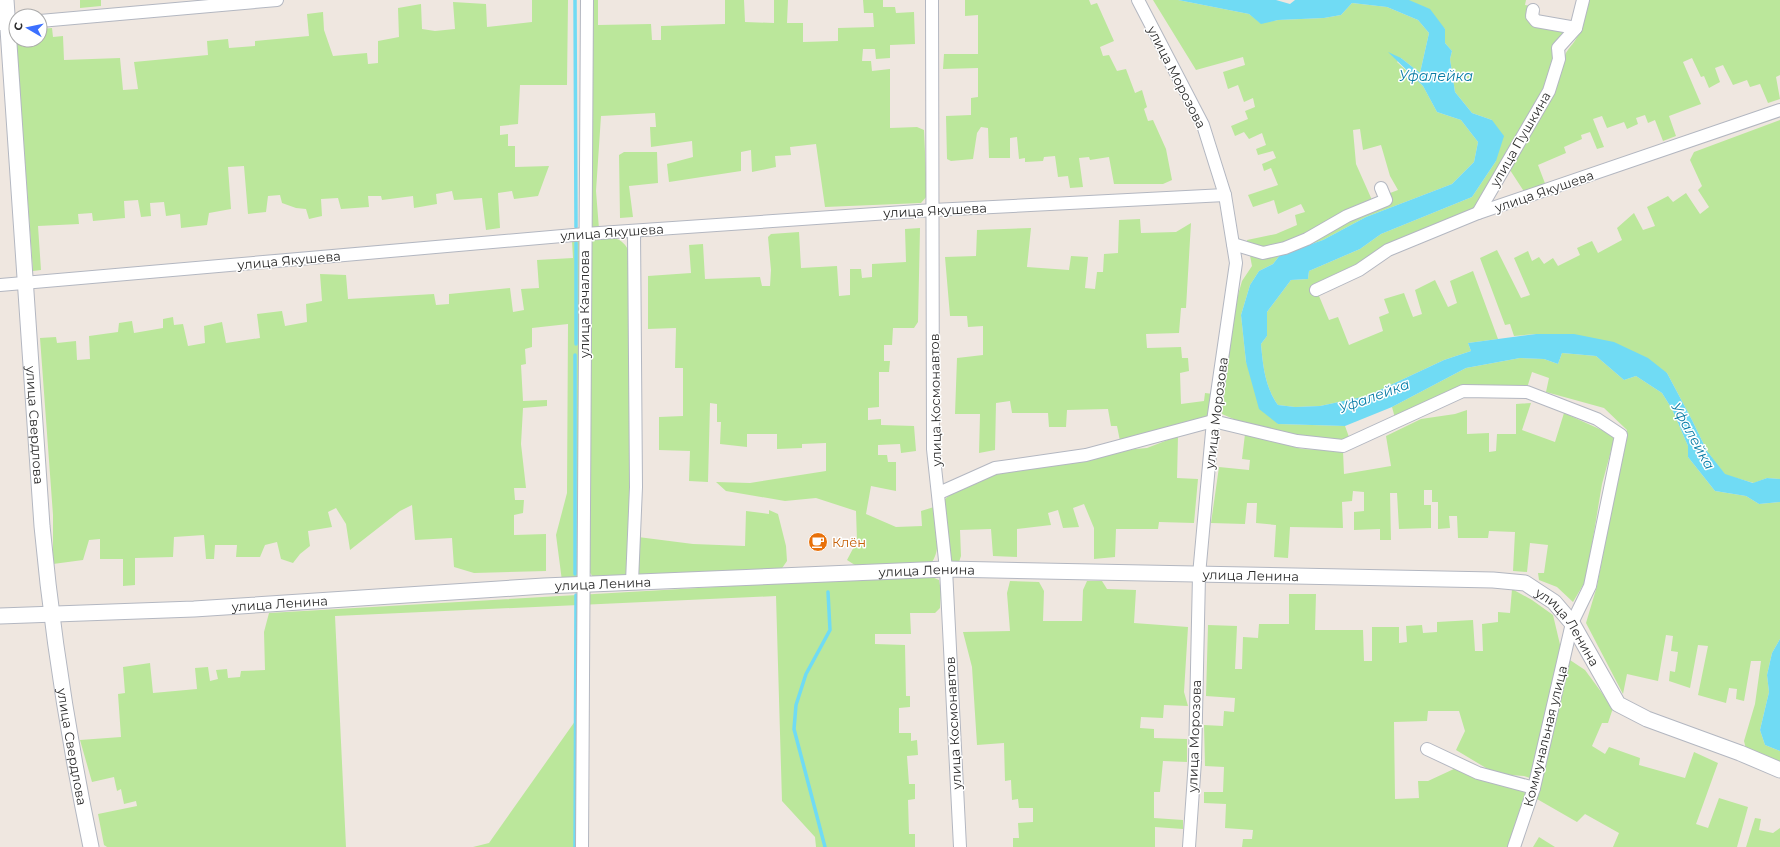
<svg xmlns="http://www.w3.org/2000/svg" width="1780" height="847" font-family="Montserrat,sans-serif">
<style>
.green{fill:#bbe79b;fill-rule:evenodd}
.water{fill:#70dbf4}
.lines{fill:none;stroke-linecap:round;stroke-linejoin:round}
.stream{stroke:#70dbf4;stroke-width:3.5}
.minor-casing{stroke:#b3b7c1;stroke-width:14}
.tertiary-casing{stroke:#b3b7c1;stroke-width:17}
.minor{stroke:#fff;stroke-width:12}
.tertiary{stroke:#fff;stroke-width:15}
.labels{text-anchor:middle;dominant-baseline:central;stroke-width:3;stroke-linejoin:round;paint-order:stroke}
.street-label{font-size:13px;fill:#2d2d2d;stroke:#fff}
.food-label{font-size:13px;fill:#c56008;stroke:#fff;text-anchor:start}
.water-label{font-size:14px;font-style:italic;fill:#087ca6;stroke:#fff}
</style>
<rect width="100%" height="100%" fill="#efe7e0"/>
<g class="green">
<polygon points="80,0 101,0 101,6 80,8"/>
<polygon points="532,0 568,0 567,85 520,85 518,124 500,126 500,135 508,134 508,146 515,146 515,167 549,166 538,196 514,199 512,191 498,193 500,228 486,230 482,198 454,200 452,191 436,194 437,204 414,208 413,196 382,200 381,196 368,196 369,207 341,209 338,198 321,199 322,216 309,219 306,209 296,208 282,203 280,195 268,196 266,212 248,214 244,166 228,167 231,209 209,213 207,225 181,228 180,214 166,216 164,202 150,203 151,216 141,217 138,200 124,201 125,218 93,221 92,213 78,214 79,224 38,226 41,270 33,271 16,40 40,40 40,29 52,28 53,37 63,36 64,60 120,58 123,90 138,89 134,62 208,55 207,41 228,39 229,48 255,46 255,41 309,36 307,14 323,12 324,30 333,56 367,53 368,64 378,63 378,41 399,37 398,8 421,4 422,29 435,31 455,29 453,2 486,4 487,27 532,22"/>
<polygon points="591,0 598,0 598,25 651,24 652,40 661,40 661,26 725,24 725,0 744,0 745,22 774,23 774,0 788,0 787,23 803,23 803,42 838,41 838,28 874,27 873,13 864,13 863,0 883,0 883,7 895,7 896,13 914,12 915,44 890,45 890,58 876,59 875,49 863,49 862,61 871,61 872,71 890,69 890,128 917,127 924,130 927,196 921,203 825,207 816,144 790,147 791,155 775,156 776,167 752,172 751,150 741,152 741,171 669,182 667,164 693,157 692,141 651,147 650,127 656,127 655,113 601,116 596,191 599,229 589,229"/>
<polygon points="965,0 1089,0 1091,5 1097,3 1114,41 1100,47 1103,56 1109,55 1117,71 1126,69 1135,93 1142,90 1147,107 1144,109 1148,121 1153,120 1166,149 1172,180 1163,184 1114,184 1109,157 1090,160 1089,157 1079,158 1083,187 1070,188 1068,176 1058,177 1055,156 1044,157 1043,161 1025,162 1025,158 1019,159 1017,137 1010,138 1010,158 989,158 988,128 981,127 977,133 973,159 951,161 947,159 946,116 971,115 971,98 978,97 978,68 943,69 944,54 978,54 978,15 965,16"/>
<path d="M1153 0H1178L1249 14 1261 23 1278 20 1324 18 1341 15 1352 3 1387 7 1418 20 1429 33 1420 73 1401 58 1397 62 1423 86 1437 112 1461 120 1478 142 1474 162 1452 184 1366 217 1323 240 1280 255 1273 264 1259 271 1250 285 1241 315 1246 362 1278 424 1345 426 1349 437 1339 441 1285 433 1238 421 1222 414 1234 309 1242 281 1252 266 1247 240 1276 234 1297 225 1295 215 1305 212 1301 204 1278 214 1274 200 1253 207 1248 195 1278 185 1271 168 1264 171 1262 164 1276 158 1273 151 1258 155 1256 149 1266 145 1262 133 1249 139 1244 132 1235 136 1231 126 1248 119 1245 111 1255 107 1253 98 1244 102 1238 85 1228 89 1223 72 1245 65 1243 57 1196 70ZM1360 129 1363 150 1381 145 1390 176 1398 190 1372 200 1356 164 1353 130Z"/>
<path d="M1408 0H1526L1525 5 1537 7 1536 17 1571 23 1555 59 1544 91 1474 209 1314 284 1329 320 1338 317 1349 345 1383 331 1379 317 1389 313 1384 299 1404 293 1413 317 1422 314 1415 290 1435 280 1448 307 1457 303 1450 281 1473 271 1498 339 1468 343 1471 351 1444 360 1367 396 1320 406 1295 407 1278 405C1265 387 1263 366 1261 344L1267 336V312L1291 280 1308 279 1309 271 1360 249 1381 234 1472 197 1496 161 1492 120 1472 113 1455 92 1450 59 1452 51 1445 43V29Z"/>
<path d="M1589 0H1780V75L1776 77 1780 99 1768 103 1760 84 1750 87 1747 80 1733 85 1723 65 1715 68 1720 82 1709 88 1704 76 1701 77 1692 58 1683 62 1701 104 1669 116 1676 136 1663 141 1655 120 1648 123 1645 115 1636 118 1638 124 1627 129 1624 122 1607 128 1602 116 1593 119 1604 147 1597 149 1590 132 1581 135 1582 139 1564 147 1566 153 1538 165 1546 186 1525 193 1508 167 1563 64C1565 50 1569 50 1576 39 1584 27 1586 14 1589 0Z"/>
<polygon points="1780,120 1780,479 1767,478 1754,483 1725,475 1707,451 1692,420 1667,373 1536,334 1514,336 1510,324 1505,325 1480,258 1497,250 1521,298 1530,295 1514,258 1528,251 1532,261 1539,257 1544,264 1553,258 1558,266 1580,255 1577,248 1592,241 1598,253 1622,240 1617,228 1634,213 1643,230 1655,226 1647,207 1668,196 1673,202 1686,193 1700,214 1709,207 1698,190 1702,186 1690,160 1694,152"/>
<polygon points="624,152 657,152 658,183 629,186 633,217 620,218 619,155"/>
<polygon points="1140,219 1141,233 1176,232 1191,223 1186,308 1181,308 1179,333 1146,334 1147,348 1181,347 1182,358 1188,358 1189,371 1180,373 1181,404 1204,401 1205,393 1213,394 1210,417 1120,441 1117,426 1111,426 1108,409 1067,410 1066,427 1049,427 1048,413 1012,413 1010,401 996,403 995,450 979,453 980,414 955,414 957,358 983,355 983,326 968,327 967,316 950,316 945,257 976,256 977,230 1031,228 1027,267 1069,270 1071,256 1088,257 1085,288 1095,289 1097,272 1103,272 1104,254 1118,253 1119,220"/>
<path d="M920 228 918 322 914 328H893L892 345H884V361H890L889 372H879V407L868 408V420L881 419V425L914 426 916 451 901 453 900 444 878 445V455H887L888 462H896V491L871 486 866 514 896 527 922 526 921 511 934 507C936 525 942 547 932 562L920 565 858 567 847 560 857 541 856 511 816 498 785 501 726 491 716 482 750 483 826 471V443L802 444V448L777 449V434H747V447L720 444 721 422H717V404L710 403 708 482 689 481 690 451 659 450V417L683 416V368H675L676 328 648 329V276L691 273 689 245 703 244 705 279 760 277 762 286H770L771 270 768 237 771 234 799 232 801 268 837 266 839 296 850 295V269H861L862 278 872 277V264L906 262 905 229Z"/>
<path d="M595 238C613 238 621 235 630 253L631 486 627 575 623 578 593 577 588 570V244Z"/>
<polygon points="580,240 581,579 562,581 556,535 567,493 568,324 532,328 532,347 525,349 526,364 521,365 523,401 547,400 547,406 523,408 521,444 526,488 514,488 515,500 524,500 523,513 514,515 514,535 546,534 546,571 474,573 454,567 452,538 415,540 412,505 400,511 350,550 346,524 336,508 328,512 332,527 308,531 310,546 300,554 293,563 281,559 277,542 265,545 260,557 236,557 237,545 215,545 214,559 206,559 204,535 174,537 173,557 135,558 135,585 123,586 123,559 100,559 100,539 89,540 83,560 53,564 53,515 40,338 56,337 57,343 76,341 77,360 90,359 89,336 118,332 119,323 132,321 134,333 163,328 163,319 173,317 174,325 183,324 188,346 205,343 204,326 222,322 226,343 260,338 257,314 282,311 285,326 307,322 306,304 322,301 320,274 346,275 348,299 434,294 436,305 449,304 449,294 510,288 513,312 524,310 521,289 539,288 537,260 573,258 572,241"/>
<polygon points="1562,353 1596,356 1624,380 1636,376 1662,393 1672,409 1688,446 1688,457 1715,491 1746,496 1759,504 1780,502 1780,639 1772,653 1767,675 1769,692 1760,730 1765,745 1780,751 1780,763 1746,749 1744,741 1755,704 1761,661 1751,661 1744,701 1736,699 1737,689 1729,688 1726,703 1698,695 1708,646 1698,645 1690,688 1669,681 1670,671 1675,672 1678,652 1671,651 1673,636 1666,635 1658,681 1627,674 1623,694 1586,623 1597,586 1627,430 1604,408 1546,392 1549,378 1532,372 1527,388 1463,386 1395,418 1392,407 1466,368 1520,358 1544,359 1558,364"/>
<polygon points="1531,403 1522,430 1555,442 1564,413 1615,436 1602,484 1586,580 1573,602 1557,587 1539,580 1538,573 1544,573 1548,545 1530,543 1527,572 1513,571 1515,532 1489,531 1488,538 1458,538 1457,516 1449,516 1450,528 1438,529 1438,502 1432,502 1432,490 1424,490 1424,505 1431,505 1431,528 1399,529 1397,493 1390,493 1391,540 1380,540 1380,529 1354,530 1354,512 1364,511 1364,492 1353,491 1352,501 1342,502 1343,528 1290,527 1288,558 1274,557 1276,525 1256,523 1257,503 1247,503 1245,524 1211,523 1219,467 1249,470 1250,460 1242,459 1245,434 1302,449 1343,451 1344,474 1391,466 1386,436 1421,419 1455,414 1467,410 1467,434 1489,433 1489,452 1496,451 1497,434 1516,434 1516,404"/>
<polygon points="1178,436 1177,478 1198,479 1194,523 1159,522 1158,529 1116,529 1115,557 1094,559 1094,528 1084,504 1073,508 1079,527 1063,528 1058,510 1048,513 1051,525 1017,529 1017,557 993,556 991,529 960,530 961,556 959,562 949,563 944,500 959,487 997,473 1124,450 1147,448"/>
<polygon points="769,510 778,514 786,546 787,561 780,571 637,577 638,537 693,544 745,546 746,511 769,514"/>
<polygon points="932,577 939,580 941,591 940,608 935,613 910,613 911,634 875,634 875,644 905,645 906,696 910,696 910,707 899,708 899,733 911,733 911,741 917,740 918,755 907,756 909,784 915,784 915,799 908,800 909,834 915,834 915,847 816,847 815,837 782,801 776,596 335,616 346,847 107,847 104,845 98,814 137,806 136,801 124,804 121,789 117,791 114,777 92,782 80,740 121,737 118,694 125,693 123,667 150,663 153,693 197,689 195,668 208,667 210,681 218,679 216,670 227,669 228,678 240,677 241,671 265,670 264,632 269,613 750,585"/>
<polygon points="1010,581 1039,582 1044,591 1043,621 1082,621 1083,590 1087,581 1102,581 1107,589 1136,590 1134,623 1188,627 1184,692 1188,706 1164,705 1163,718 1141,717 1140,728 1154,729 1154,738 1187,739 1187,762 1163,761 1160,792 1154,792 1154,818 1183,820 1183,829 1155,827 1155,847 1013,847 1013,838 1019,838 1018,823 1033,822 1033,808 1019,808 1018,799 1012,800 1011,780 1005,781 1004,743 977,745 972,667 963,632 1010,631 1007,593"/>
<polygon points="1512,589 1532,600 1553,615 1562,653 1537,753 1530,778 1524,776 1496,774 1456,750 1465,731 1459,711 1428,711 1427,721 1394,722 1395,799 1419,798 1418,781 1428,781 1456,768 1527,790 1508,847 1242,847 1243,839 1252,839 1253,830 1225,828 1226,804 1204,803 1204,792 1223,792 1224,767 1205,766 1204,725 1223,726 1224,711 1234,712 1235,698 1206,696 1208,625 1237,626 1235,669 1242,669 1243,637 1258,638 1259,624 1289,624 1289,594 1316,594 1315,630 1363,630 1364,661 1372,661 1372,627 1399,627 1399,643 1407,642 1406,626 1422,625 1423,633 1437,632 1437,622 1473,620 1475,651 1483,651 1482,624 1498,622 1498,612 1510,613"/>
<polygon points="1570,660 1585,670 1613,708 1608,723 1602,723 1592,746 1605,754 1609,747 1640,758 1639,765 1685,778 1694,752 1718,763 1696,824 1708,828 1719,798 1748,807 1737,847 1613,847 1619,833 1585,814 1577,822 1537,799"/>
<polygon points="578,717 578,847 473,847 489,843"/>
<polygon points="1755,818 1761,819 1759,830 1773,833 1780,828 1780,847 1746,847"/>
<polygon points="1539,837 1555,847 1533,847"/>
</g>
<g class="water">
<path d="M1178 0H1276L1290 4 1295 0H1409L1430 9 1445 29V43L1452 51 1450 59 1455 92 1472 113 1492 120 1504 136 1496 161 1472 197 1381 234 1360 249 1309 271 1308 279 1291 280 1267 312V336L1261 344C1263 366 1265 387 1278 405L1295 407 1320 406 1367 396 1444 360 1471 351 1468 343 1536 334H1574L1614 342 1648 358 1667 373 1692 420 1707 451 1725 474 1753 483 1767 478 1780 479V502L1759 504 1746 496 1715 491 1688 457V446L1672 409 1662 393 1636 376 1624 380 1596 356 1562 353 1558 364 1544 359 1520 358 1466 368 1392 407 1345 426 1278 424 1259 409 1246 362 1241 315 1250 285 1259 271 1273 264 1280 255 1323 240 1366 217 1452 184 1474 162 1478 142 1461 120 1437 112 1423 86 1388 52 1401 58 1420 73 1429 33 1418 20 1387 7 1352 3 1341 15 1324 18 1278 20 1261 24 1249 14Z"/>
<polygon points="1780,639 1780,751 1765,745 1760,730 1769,692 1767,675 1772,653"/>
</g>
<g class="lines">
<g class="stream">
<polyline points="575,0 576,227"/>
<polyline points="576,344 576,243"/>
<polyline points="575,355 575,574"/>
<polyline points="575,847 576,595"/>
<polyline points="825,847 794,729 796,705 806,674 830,630 828,592"/>
</g>
<defs>
<g id="minor">
<polyline points="932,0 933,449 946,569 960,847"/>
<polyline points="1138,0 1203,125 1225,195 1236,263 1213,421 1199,575 1195,761 1189,847"/>
<polyline points="1533,10 1532,16 1536,21 1576,28"/>
<polyline points="40,21 277,0"/>
<polyline points="0,24 16,23"/>
<polyline points="1478,213 1549,91 1559,59 1558,48 1576,28 1583,0"/>
<polyline points="1233,244 1263,253 1285,248 1307,239 1347,216 1386,200 1381,188"/>
<polyline points="0,285 585,234 933,210 1225,195"/>
<polyline points="1316,290 1359,270 1388,250 1478,213 1780,110"/>
<polyline points="939,493 995,468 1086,455 1213,421 1297,441 1343,446 1463,391 1527,392 1597,419 1621,435 1590,586 1572,623 1534,788 1514,847"/>
<polyline points="632,582 636,487 634,231"/>
<polyline points="1427,749 1478,773 1534,788"/>
<polyline points="582,847 587,0"/>
</g>
<g id="tertiary">
<path id="s1" d="M6 0 42 526C52 633 69 741 91 847"/>
<path id="s2" d="M0 616 194 609 544 586 946 569 1493 580 1525 583 1554 602 1572 623 1618 704 1647 719 1740 753 1780 770"/>
</g>
</defs>
<use href="#minor" class="minor-casing"/>
<use href="#tertiary" class="tertiary-casing"/>
<use href="#minor" class="minor"/>
<use href="#tertiary" class="tertiary"/>
</g>
<defs>
<symbol id="cafe-disc" viewBox="-11 -11 22 22"><circle r="9.5" fill="#e8710a" stroke="#fff"/><path d="M-5.5-4.5H6V0H3Q3 3.5 0 3.5H-2.5Q-5.5 3.5-5.5 0ZM3-3.2v2h1.7v-2ZM-6 4.5H4V6H-6Z" fill="#fff"/></symbol>
</defs>
<g fill-rule="evenodd">
<use href="#cafe-disc" x="807" y="531" width="22" height="22"/>
</g>
<g class="labels">
<g class="street-label">
<text transform="translate(1177 77) rotate(63)">улица Морозова</text>
<text transform="translate(1520 139) rotate(-60)">улица Пушкина</text>
<text transform="translate(1544 191) rotate(-19)">улица Якушева</text>
<text transform="translate(935 210) rotate(-3)">улица Якушева</text>
<text transform="translate(612 232) rotate(-4)">улица Якушева</text>
<text transform="translate(289 260) rotate(-5)">улица Якушева</text>
<text transform="translate(584 304) rotate(-90)">улица Качалова</text>
<text transform="translate(935 400) rotate(-91)">улица Космонавтов</text>
<text transform="translate(1216 413) rotate(-83)">улица Морозова</text>
<text stroke="none"><textPath href="#s1" startOffset="426">улица Свердлова</textPath></text>
<text stroke="none"><textPath href="#s2" startOffset="928">улица Ленина</textPath></text>
<text stroke="none"><textPath href="#s2" startOffset="1252">улица Ленина</textPath></text>
<text stroke="none"><textPath href="#s2" startOffset="604">улица Ленина</textPath></text>
<text stroke="none"><textPath href="#s2" startOffset="280">улица Ленина</textPath></text>
<text stroke="none"><textPath href="#s2" startOffset="1589">улица Ленина</textPath></text>
<text transform="translate(953 723) rotate(-93)">улица Космонавтов</text>
<text transform="translate(1194 736) rotate(-88)">улица Морозова</text>
<text transform="translate(1545 736) rotate(-76)">Коммунальная улица</text>
<text stroke="none"><textPath href="#s1" startOffset="750">улица Свердлова</textPath></text>
</g>
<g class="food-label">
<text x="832" y="542">Клён</text>
</g>
<g class="water-label">
<text x="1436" y="76">Уфалейка</text>
<text transform="translate(1374 396) rotate(-20)">Уфалейка</text>
<text transform="translate(1693 436) rotate(61)">Уфалейка</text>
</g>
</g>
<g transform="translate(28 28) rotate(279)"><circle r="19" fill="#ffffff" stroke="#ababab"/>
<path d="M0-3L7 15L0 10L-7 15Z" fill="#3c70ff"/>
<text y="-6" font-size="11" font-weight="bold" text-anchor="middle" fill="#2d2d2d">С</text>
</g>
</svg>
